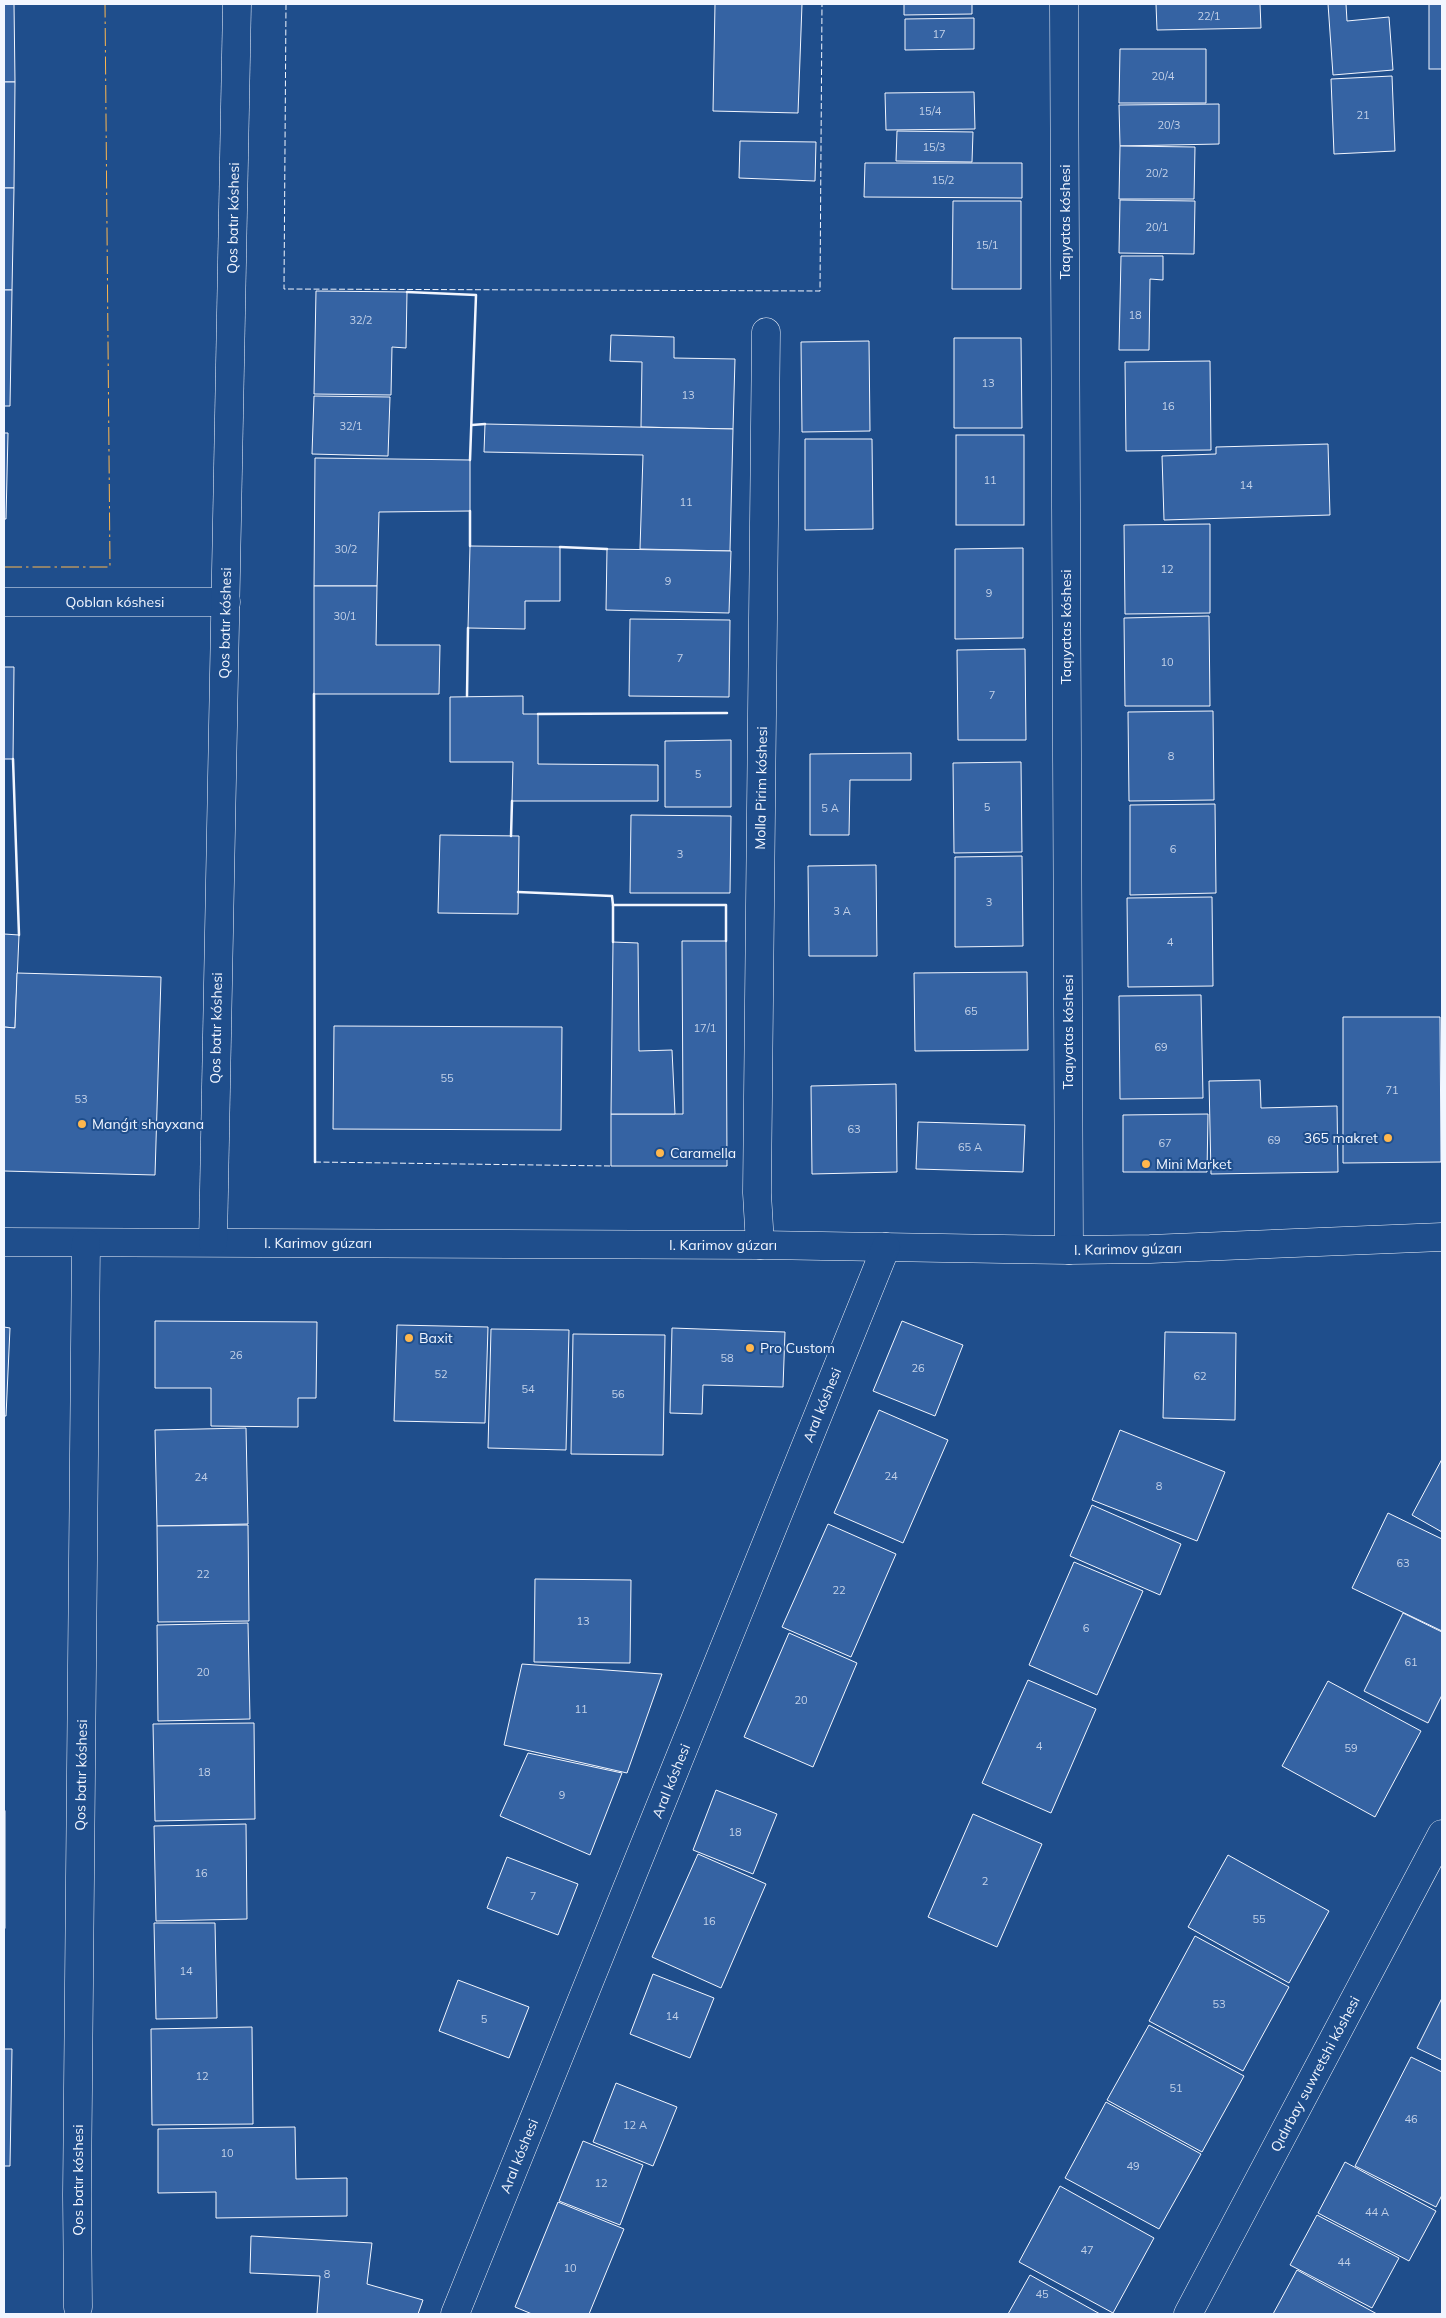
<svg xmlns="http://www.w3.org/2000/svg" width="1446" height="2318" font-family="Mulish,sans-serif">
<style>
.building{fill:#3563a3;stroke:#f2f6ff}
.lines{fill:none;stroke-linecap:round;stroke-linejoin:round}
.minor-casing{stroke:#f2f6ff;stroke-width:29}
.minor{stroke:#1f4e8c;stroke-width:28}
.fence{stroke:#f2f6ff;stroke-width:1;stroke-dasharray:6 2.5;stroke-linecap:butt}
.wall{stroke:#f2f6ff;stroke-width:2.5}
.power{stroke:#ffb74d;stroke-width:1;stroke-dasharray:18 4 2.5 4;stroke-linecap:butt}
.poi-dot{fill:#ffb74d;stroke:#1f4e8c;stroke-width:2}
.labels{text-anchor:middle;dominant-baseline:central;stroke-width:4;stroke-linejoin:round;paint-order:stroke}
.number-label{font-size:11px;fill:#c3d1e8}
.street-label{font-size:14px;fill:#f2f6ff;stroke:#1f4e8c}
.poi-label{font-size:14px;fill:#f2f6ff;stroke:#1f4e8c;text-anchor:start}
</style>
<rect width="100%" height="100%" fill="#1f4e8c"/>
<g class="building">
<polygon points="4,4 14,4 15,82 4,82"/>
<polygon points="715,4 802,4 798,113 713,111"/>
<polygon points="904,4 972,4 972,14 904,15"/>
<polygon points="1156,4 1260,4 1261,28 1157,30"/>
<polygon points="1328,4 1346,4 1347,21 1389,17 1393,70 1333,75"/>
<rect x="1429" y="4" width="13" height="65"/>
<polygon points="974,18 974,49 905,50 905,19"/>
<polygon points="1120,49 1206,49 1206,103 1119,103"/>
<polygon points="1392,76 1395,151 1334,154 1331,79"/>
<polygon points="4,82 15,82 14,188 4,188"/>
<polygon points="974,92 975,129 886,130 885,93"/>
<polygon points="1219,104 1219,144 1120,146 1119,105"/>
<polygon points="897,131 973,132 972,162 896,161"/>
<polygon points="740,141 816,142 815,181 739,178"/>
<polygon points="1120,146 1195,147 1194,199 1119,199"/>
<polygon points="865,163 1022,163 1022,198 864,197"/>
<polygon points="4,188 14,188 12,290 4,290"/>
<polygon points="1120,200 1195,201 1194,254 1119,253"/>
<polygon points="953,201 1021,201 1021,289 952,289"/>
<polygon points="1121,256 1163,256 1163,280 1150,279 1149,350 1119,350"/>
<polygon points="4,290 12,290 10,406 4,406"/>
<polygon points="316,291 407,292 406,348 392,347 391,395 314,394"/>
<polygon points="611,335 674,337 674,358 735,359 733,429 641,427 642,362 610,361"/>
<polygon points="954,338 1021,338 1022,428 954,428"/>
<polygon points="869,341 870,431 802,432 801,342"/>
<polygon points="1210,361 1211,450 1126,451 1125,362"/>
<polygon points="314,396 390,397 388,456 312,454"/>
<polygon points="485,424 733,429 730,551 640,549 643,455 484,452"/>
<polygon points="4,433 8,433 6,519 4,519"/>
<rect x="956" y="435" width="68" height="90"/>
<polygon points="805,439 872,439 873,529 805,530"/>
<polygon points="1328,444 1330,515 1164,520 1162,456 1216,454 1216,447"/>
<polygon points="315,458 470,460 470,511 379,512 377,586 314,586"/>
<polygon points="1210,524 1210,613 1125,614 1124,525"/>
<polygon points="470,546 560,547 560,601 525,601 525,629 468,628"/>
<polygon points="1023,548 1023,638 955,639 955,549"/>
<polygon points="607,549 731,551 729,613 606,610"/>
<polygon points="314,586 377,586 376,645 440,645 439,694 314,694"/>
<polygon points="1209,616 1210,706 1125,706 1124,618"/>
<polygon points="630,619 730,620 729,697 629,696"/>
<polygon points="1025,649 1026,740 958,740 957,650"/>
<polygon points="4,667 14,667 13,759 4,759"/>
<polygon points="523,696 523,714 538,714 538,764 658,765 658,801 512,801 513,762 450,762 450,697"/>
<polygon points="1213,711 1214,800 1129,801 1128,712"/>
<polygon points="731,740 731,807 665,807 665,741"/>
<polygon points="911,753 911,780 850,780 849,835 810,835 810,754"/>
<polygon points="1021,762 1022,852 954,853 953,763"/>
<polygon points="1215,804 1216,893 1130,895 1130,805"/>
<polygon points="631,815 731,816 730,893 630,893"/>
<polygon points="440,835 519,836 518,914 438,913"/>
<polygon points="1022,856 1023,946 955,947 955,857"/>
<polygon points="876,865 877,956 809,956 808,866"/>
<polygon points="1212,897 1213,986 1128,987 1127,898"/>
<polygon points="4,934 19,935 15,1028 4,1027"/>
<polygon points="682,941 726,941 727,1166 611,1166 611,1114 683,1114"/>
<polygon points="613,942 638,943 639,1051 672,1050 675,1114 611,1114"/>
<polygon points="1027,972 1028,1050 915,1051 914,973"/>
<polygon points="17,973 161,977 155,1175 4,1171 4,1027 15,1028"/>
<polygon points="1201,995 1203,1098 1120,1099 1119,996"/>
<polygon points="1343,1017 1440,1017 1441,1162 1343,1163"/>
<polygon points="334,1026 562,1027 561,1130 333,1129"/>
<polygon points="1260,1080 1261,1108 1337,1106 1338,1172 1211,1174 1209,1081"/>
<polygon points="896,1084 897,1172 812,1174 811,1086"/>
<polygon points="1208,1114 1207,1172 1123,1172 1123,1115"/>
<polygon points="918,1122 1025,1125 1023,1172 916,1169"/>
<polygon points="155,1321 317,1322 316,1398 298,1398 298,1427 211,1426 211,1388 155,1388"/>
<polygon points="902,1321 963,1345 935,1416 873,1391"/>
<polygon points="397,1325 488,1327 485,1423 394,1421"/>
<polygon points="4,1327 10,1328 6,1416 4,1416"/>
<polygon points="672,1328 785,1332 783,1387 703,1385 702,1414 670,1413"/>
<polygon points="491,1329 569,1330 566,1450 488,1448"/>
<polygon points="1165,1332 1236,1333 1235,1420 1163,1418"/>
<polygon points="573,1334 665,1335 663,1455 571,1454"/>
<polygon points="879,1410 948,1440 903,1543 834,1513"/>
<polygon points="246,1428 248,1524 157,1526 155,1430"/>
<polygon points="1120,1430 1225,1472 1197,1541 1092,1500"/>
<polygon points="1442,1459 1442,1532 1412,1515"/>
<polygon points="1092,1505 1181,1544 1160,1595 1070,1556"/>
<polygon points="1388,1513 1442,1539 1442,1631 1352,1588"/>
<polygon points="828,1524 896,1554 851,1657 782,1627"/>
<polygon points="248,1525 249,1621 158,1622 157,1526"/>
<polygon points="1074,1562 1143,1591 1097,1695 1029,1665"/>
<polygon points="535,1579 631,1580 630,1663 534,1662"/>
<polygon points="1403,1613 1442,1632 1442,1695 1428,1723 1364,1691"/>
<polygon points="248,1623 250,1719 158,1721 157,1625"/>
<polygon points="789,1633 857,1663 813,1767 744,1737"/>
<polygon points="522,1664 662,1674 627,1773 504,1745"/>
<polygon points="1028,1680 1096,1709 1051,1813 982,1783"/>
<polygon points="1328,1681 1421,1731 1375,1817 1282,1766"/>
<polygon points="254,1723 255,1819 155,1821 153,1724"/>
<polygon points="528,1753 622,1773 590,1855 500,1816"/>
<polygon points="716,1790 777,1814 753,1874 693,1850"/>
<rect x="4" y="1811" width="1" height="117"/>
<polygon points="973,1814 1042,1844 997,1947 928,1917"/>
<polygon points="246,1824 247,1919 156,1921 154,1826"/>
<polygon points="698,1854 766,1884 721,1988 652,1957"/>
<polygon points="1228,1855 1329,1911 1289,1983 1188,1927"/>
<polygon points="507,1857 578,1884 558,1935 487,1908"/>
<polygon points="154,1923 215,1923 217,2018 156,2019"/>
<polygon points="1195,1936 1289,1987 1243,2071 1149,2021"/>
<polygon points="653,1974 714,1998 690,2058 630,2034"/>
<polygon points="458,1980 529,2007 509,2058 439,2031"/>
<polygon points="1442,1998 1442,2060 1417,2048"/>
<polygon points="1149,2025 1244,2076 1202,2152 1107,2100"/>
<polygon points="252,2027 253,2124 152,2125 151,2029"/>
<polygon points="4,2049 12,2049 10,2166 4,2166"/>
<polygon points="1411,2057 1442,2072 1442,2195 1436,2207 1355,2166"/>
<polygon points="616,2083 677,2107 653,2166 593,2142"/>
<polygon points="1106,2102 1201,2154 1159,2229 1065,2178"/>
<polygon points="295,2127 296,2179 347,2178 347,2216 216,2218 216,2192 158,2193 158,2129"/>
<polygon points="583,2141 643,2165 620,2225 559,2201"/>
<polygon points="1345,2162 1436,2211 1409,2261 1318,2213"/>
<polygon points="1060,2186 1154,2238 1113,2313 1019,2262"/>
<polygon points="558,2202 624,2229 589,2314 532,2314 515,2307"/>
<polygon points="1317,2215 1399,2258 1372,2308 1290,2265"/>
<polygon points="251,2236 372,2243 367,2284 423,2300 418,2314 317,2314 320,2276 250,2273"/>
<polygon points="1297,2270 1377,2314 1273,2314"/>
<polygon points="1030,2275 1100,2314 1008,2314"/>
</g>
<g class="lines">
<defs>
<g id="minor">
<polyline points="1064,4 1069,1250"/>
<polyline points="4,602 226,602"/>
<polyline points="4,1242 760,1245 1069,1250 1150,1249 1442,1237"/>
<polyline points="213,1242 237,4"/>
<polyline points="760,1245 757,1193 766,332"/>
<polyline points="78,2307 77,2195 86,1243"/>
<polyline points="455,2314 886,1247"/>
<polyline points="1188,2314 1442,1834"/>
</g>
</defs>
<use href="#minor" class="minor-casing"/>
<use href="#minor" class="minor"/>
<g class="fence">
<polyline points="286,4 284,289 820,291 822,4"/>
<polyline points="315,1162 611,1166"/>
</g>
<g class="wall">
<polyline points="407,292 476,295 470,460"/>
<polyline points="472,425 485,424"/>
<polyline points="470,511 470,546"/>
<polyline points="560,547 607,549"/>
<polyline points="314,694 315,1162"/>
<polyline points="467,696 468,628"/>
<polyline points="538,714 727,713"/>
<polyline points="13,759 19,935"/>
<polyline points="511,836 512,801"/>
<polyline points="518,892 612,896 613,905"/>
<polyline points="613,942 613,905 726,905 726,941"/>
</g>
<polyline class="power" points="4,567 110,567 105,4"/>
</g>
<g class="poi-dot">
<circle cx="82" cy="1124" r="5"/>
<circle cx="1388" cy="1138" r="5"/>
<circle cx="660" cy="1153" r="5"/>
<circle cx="1146" cy="1164" r="5"/>
<circle cx="409" cy="1338" r="5"/>
<circle cx="750" cy="1348" r="5"/>
</g>
<g class="labels">
<g class="number-label">
<text x="1209" y="16">22/1</text>
<text x="939" y="34">17</text>
<text x="1163" y="76">20/4</text>
<text x="930" y="111">15/4</text>
<text x="1363" y="115">21</text>
<text x="1169" y="125">20/3</text>
<text x="934" y="147">15/3</text>
<text x="1157" y="173">20/2</text>
<text x="943" y="180">15/2</text>
<text x="1157" y="227">20/1</text>
<text x="987" y="245">15/1</text>
<text x="1135" y="315">18</text>
<text x="361" y="320">32/2</text>
<text x="988" y="383">13</text>
<text x="688" y="395">13</text>
<text x="1168" y="406">16</text>
<text x="351" y="426">32/1</text>
<text x="990" y="480">11</text>
<text x="1246" y="485">14</text>
<text x="686" y="502">11</text>
<text x="346" y="549">30/2</text>
<text x="1167" y="569">12</text>
<text x="668" y="581">9</text>
<text x="989" y="593">9</text>
<text x="345" y="616">30/1</text>
<text x="680" y="658">7</text>
<text x="1167" y="662">10</text>
<text x="992" y="695">7</text>
<text x="1171" y="756">8</text>
<text x="698" y="774">5</text>
<text x="987" y="807">5</text>
<text x="830" y="808">5 А</text>
<text x="1173" y="849">6</text>
<text x="680" y="854">3</text>
<text x="989" y="902">3</text>
<text x="842" y="911">3 А</text>
<text x="1170" y="942">4</text>
<text x="971" y="1011">65</text>
<text x="705" y="1028">17/1</text>
<text x="1161" y="1047">69</text>
<text x="447" y="1078">55</text>
<text x="1392" y="1090">71</text>
<text x="81" y="1099">53</text>
<text x="854" y="1129">63</text>
<text x="1274" y="1140">69</text>
<text x="1165" y="1143">67</text>
<text x="970" y="1147">65 А</text>
<text x="236" y="1355">26</text>
<text x="727" y="1358">58</text>
<text x="918" y="1368">26</text>
<text x="441" y="1374">52</text>
<text x="1200" y="1376">62</text>
<text x="528" y="1389">54</text>
<text x="618" y="1394">56</text>
<text x="891" y="1476">24</text>
<text x="201" y="1477">24</text>
<text x="1159" y="1486">8</text>
<text x="1403" y="1563">63</text>
<text x="203" y="1574">22</text>
<text x="839" y="1590">22</text>
<text x="583" y="1621">13</text>
<text x="1086" y="1628">6</text>
<text x="1411" y="1662">61</text>
<text x="203" y="1672">20</text>
<text x="801" y="1700">20</text>
<text x="581" y="1709">11</text>
<text x="1039" y="1746">4</text>
<text x="1351" y="1748">59</text>
<text x="204" y="1772">18</text>
<text x="562" y="1795">9</text>
<text x="735" y="1832">18</text>
<text x="201" y="1873">16</text>
<text x="985" y="1881">2</text>
<text x="533" y="1896">7</text>
<text x="1259" y="1919">55</text>
<text x="709" y="1921">16</text>
<text x="186" y="1971">14</text>
<text x="1219" y="2004">53</text>
<text x="672" y="2016">14</text>
<text x="484" y="2019">5</text>
<text x="202" y="2076">12</text>
<text x="1176" y="2088">51</text>
<text x="1411" y="2119">46</text>
<text x="635" y="2125">12 А</text>
<text x="227" y="2153">10</text>
<text x="1133" y="2166">49</text>
<text x="601" y="2183">12</text>
<text x="1377" y="2212">44 А</text>
<text x="1087" y="2250">47</text>
<text x="1344" y="2262">44</text>
<text x="570" y="2268">10</text>
<text x="327" y="2274">8</text>
<text x="1042" y="2294">45</text>
</g>
<g class="street-label">
<text transform="translate(233 218) rotate(-89)">Qos batır kóshesi</text>
<text transform="translate(1065 222) rotate(-90)">Taqıyatas kóshesi</text>
<text x="115" y="602">Qoblan kóshesi</text>
<text transform="translate(225 623) rotate(-89)">Qos batır kóshesi</text>
<text transform="translate(1066 627) rotate(-90)">Taqıyatas kóshesi</text>
<text transform="translate(761 788) rotate(-89)">Molla Pirim kóshesi</text>
<text transform="translate(216 1028) rotate(-89)">Qos batır kóshesi</text>
<text transform="translate(1068 1032) rotate(-90)">Taqıyatas kóshesi</text>
<text x="318" y="1243">I. Karimov gúzarı</text>
<text x="723" y="1245">I. Karimov gúzarı</text>
<text transform="translate(1128 1249) rotate(-1)">I. Karimov gúzarı</text>
<text transform="translate(822 1405) rotate(-68)">Aral kóshesi</text>
<text transform="translate(81 1775) rotate(-89)">Qos batır kóshesi</text>
<text transform="translate(671 1781) rotate(-68)">Aral kóshesi</text>
<text transform="translate(1315 2074) rotate(-62)">Qıdırbay suwretshi kóshesi</text>
<text transform="translate(519 2156) rotate(-68)">Aral kóshesi</text>
<text transform="translate(78 2180) rotate(-90)">Qos batır kóshesi</text>
</g>
<g class="poi-label">
<text x="92" y="1124">Manǵıt shayxana</text>
<text x="1378" y="1138" text-anchor="end">365 makret</text>
<text x="670" y="1153">Caramella</text>
<text x="1156" y="1164">Mini Market</text>
<text x="419" y="1338">Baxit</text>
<text x="760" y="1348">Pro Custom</text>
</g>
</g>
<rect width="1446" height="2318" fill="none" stroke="#f2f6ff" stroke-width="10"/>
</svg>
